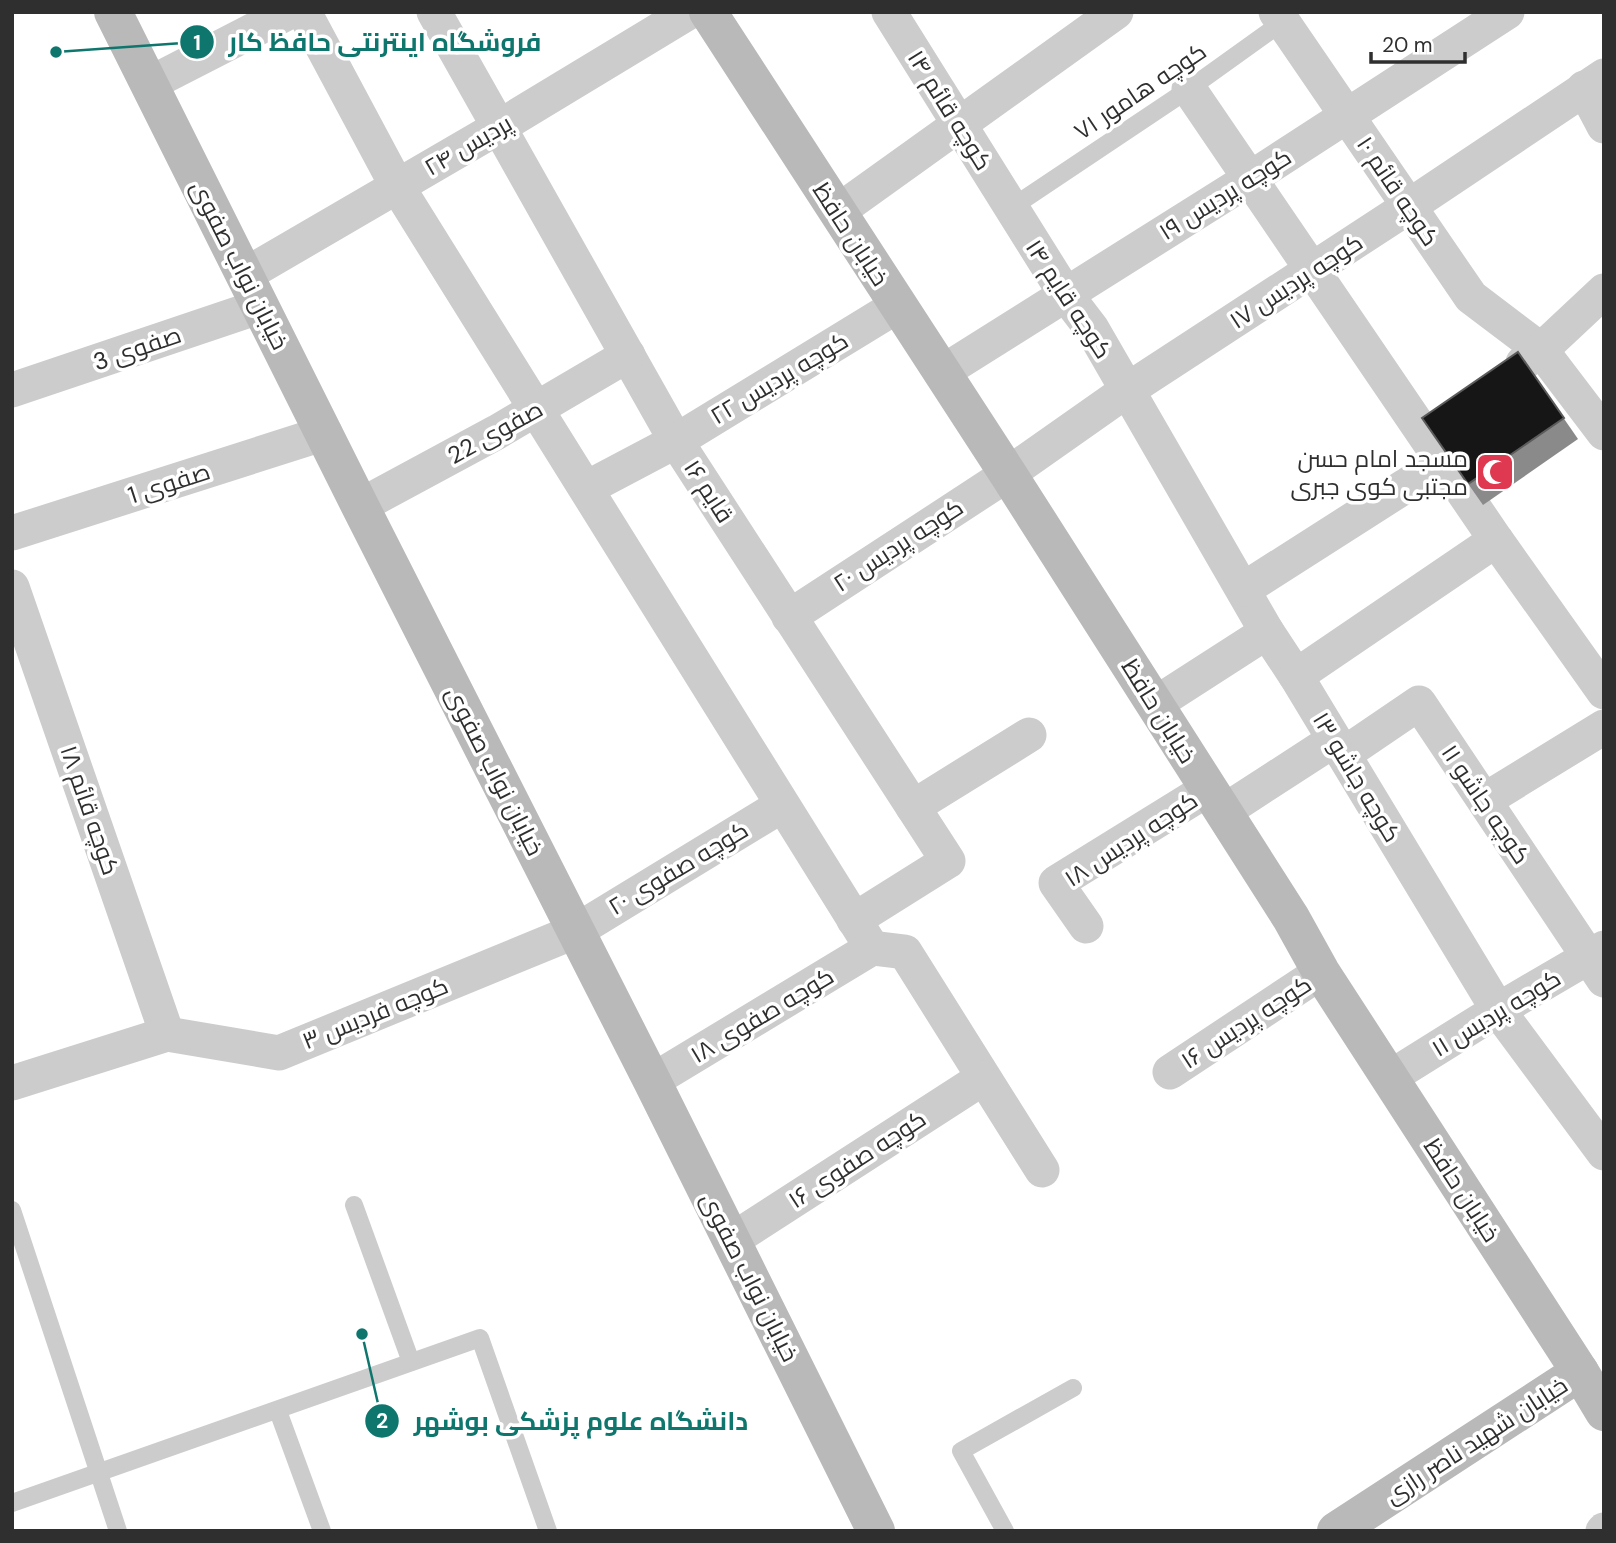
<svg xmlns="http://www.w3.org/2000/svg" width="1616" height="1543" font-family="'DM Sans',Cairo,sans-serif">
<style>
.lines{fill:none;stroke-linecap:round;stroke-linejoin:round}
.lane{stroke:#ccc;stroke-width:18}
.street{stroke:#ccc;stroke-width:35}
.secondary{stroke:#b9b9b9;stroke-width:38}
.wall{fill:#8a8a8a}
.building{fill:#161616;stroke:#5c5c5c;stroke-width:2}
.labels{text-anchor:middle;dominant-baseline:central;stroke-width:7;stroke-linejoin:round;paint-order:stroke}
.street-label{font-size:24px;fill:#2f2f2f;stroke:#fff}
.poi-label{font-size:24px;fill:#2f2f2f;stroke:#fff;text-anchor:end}
.leader{fill:none;stroke:#0f766e;stroke-width:2.5}
.callout-dot{fill:#0f766e;stroke:#fff;stroke-width:2.5}
.mark-label{font-size:21px;text-anchor:middle;font-weight:bold;fill:#fff}
.callout-label{font-size:26px;text-anchor:middle;font-weight:bold;fill:#0f766e;stroke:#fff;stroke-width:7;stroke-linejoin:round;paint-order:stroke}
</style>
<rect width="100%" height="100%" fill="#fff"/>
<g class="lines">
<g class="lane">
<polyline points="1011,208 1189,89 1288,18"/>
<polyline points="354,1205 411,1362"/>
<polyline points="12,1210 118,1531"/>
<polyline points="278,1411 322,1531"/>
<polyline points="12,1503 480,1338 548,1531"/>
<polyline points="1005,1531 961,1451 1073,1388"/>
</g>
<g class="street">
<polyline points="304,12 397,186 872,948"/>
<polyline points="434,12 676,441 948,861 854,920"/>
<polyline points="889,12 1066,295 1092,329 1267,632 1296,676 1498,1010 1604,1153"/>
<polyline points="1276,12 1471,297 1541,350 1604,433"/>
<polyline points="149,84 289,12"/>
<polyline points="1584,88 1604,126"/>
<polyline points="1189,89 1496,540 1296,676"/>
<polyline points="837,212 1116,12"/>
<polyline points="245,275 499,127 689,12"/>
<polyline points="1523,363 1541,350 1604,291"/>
<polyline points="941,373 1251,178 1507,12"/>
<polyline points="12,390 261,306"/>
<polyline points="587,488 676,441 897,306"/>
<polyline points="360,506 497,432 628,355"/>
<polyline points="12,533 325,433"/>
<polyline points="1496,540 1604,692"/>
<polyline points="12,587 167,1034"/>
<polyline points="1244,589 1443,462"/>
<polyline points="789,617 1008,474 1126,391 1408,207 1604,76"/>
<polyline points="1155,704 1267,632"/>
<polyline points="1344,754 1419,703 1604,980"/>
<polyline points="1485,800 1604,727"/>
<polyline points="913,807 1029,735"/>
<polyline points="1223,812 1334,740"/>
<polyline points="1086,926 1056,883 1208,789"/>
<polyline points="872,948 905,952 1042,1170"/>
<polyline points="1170,1072 1321,972"/>
<polyline points="1389,1078 1498,1010 1604,948"/>
<polyline points="652,1081 872,948"/>
<polyline points="12,1083 167,1034 279,1053 576,931 781,806"/>
<polyline points="732,1240 983,1078"/>
<polyline points="1603,1531 1604,1530"/>
</g>
<g class="secondary">
<polyline points="113,12 360,506 652,1081 876,1531"/>
<polyline points="708,12 1008,474 1291,918 1321,972 1580,1372 1604,1412"/>
<polyline points="1336,1531 1580,1372"/>
</g>
</g>
<polygon class="wall" points="1518,352 1578,439 1483,505 1422,418"/>
<polygon class="building" points="1518,352 1564,418 1468,484 1422,418"/>
<defs>
<symbol id="mosque-square" viewBox="-11 -11 22 22"><rect x="-9" y="-9" width="18" height="18" rx="4" fill="#df3951" stroke="#fff"/><path d="M3.5-4.9A6 6 0 1 0 3.5 4.9A5 5 0 1 1 3.5-4.9Z" fill="#fff"/></symbol>
</defs>
<g fill-rule="evenodd">
<use href="#mosque-square" x="1473" y="450" width="44" height="44"/>
</g>
<g class="labels">
<g class="street-label">
<text transform="translate(1140 91) rotate(-34)">کوچه هامور ۷۱</text>
<text transform="translate(950 110) rotate(58)">کوچه قائم ۱۴</text>
<text transform="translate(468 145) rotate(-30)">پردیس ۲۴</text>
<text transform="translate(1398 191) rotate(56)">کوچه قائم ۱۰</text>
<text transform="translate(1225 194) rotate(-32)">کوچه پردیس ۱۹</text>
<text transform="translate(851 234) rotate(57)">خیابان حافظ</text>
<text transform="translate(240 265) rotate(63)">خیابان نواب صفوی</text>
<text transform="translate(1296 281) rotate(-33)">کوچه پردیس ۱۷</text>
<text transform="translate(1069 299) rotate(57)">کوچه قایم ۱۴</text>
<text transform="translate(137 348) rotate(-19)">صفوی 3</text>
<text transform="translate(779 378) rotate(-31)">کوچه پردیس ۲۲</text>
<text transform="translate(495 432) rotate(-29)">صفوی 22</text>
<text transform="translate(169 483) rotate(-18)">صفوی 1</text>
<text transform="translate(709 491) rotate(57)">قایم ۱۶</text>
<text transform="translate(898 545) rotate(-33)">کوچه پردیس ۲۰</text>
<text transform="translate(1159 711) rotate(58)">خیابان حافظ</text>
<text transform="translate(495 771) rotate(63)">خیابان نواب صفوی</text>
<text transform="translate(1357 777) rotate(59)">کوچه جاشو ۱۳</text>
<text transform="translate(1486 804) rotate(56)">کوچه جاشو ۱۱</text>
<text transform="translate(90 810) rotate(71)">کوچه قائم ۱۸</text>
<text transform="translate(1131 839) rotate(-33)">کوچه پردیس ۱۸</text>
<text transform="translate(678 868) rotate(-31)">کوچه صفوی ۲۰</text>
<text transform="translate(375 1013) rotate(-22)">کوچه فردیس ۳</text>
<text transform="translate(1496 1013) rotate(-31)">کوچه پردیس ۱۱</text>
<text transform="translate(762 1015) rotate(-31)">کوچه صفوی ۱۸</text>
<text transform="translate(1246 1022) rotate(-33)">کوچه پردیس ۱۶</text>
<text transform="translate(857 1159) rotate(-33)">کوچه صفوی ۱۶</text>
<text transform="translate(1462 1190) rotate(57)">خیابان حافظ</text>
<text transform="translate(750 1277) rotate(63)">خیابان نواب صفوی</text>
<text transform="translate(1476 1440) rotate(-33)">خیابان شهید ناصر رازی</text>
</g>
<g class="poi-label">
<text x="1468" y="458">مسجد امام حسن<tspan x="1468" dy="28">مجتبی کوی جبری</tspan></text>
</g>
</g>
<path class="leader" d="M56 52L197 42M362 1334L382 1421"/>
<g class="callout-dot">
<circle cx="56" cy="52" r="7"/>
<circle cx="362" cy="1334" r="7"/>
<circle cx="197" cy="42" r="18"/>
<circle cx="382" cy="1421" r="18"/>
</g>
<g class="mark-label">
<text x="197" y="50">1</text>
<text x="382" y="1428">2</text>
</g>
<g class="callout-label">
<text x="385" y="51">فروشگاه اینترنتی حافظ کار</text>
<text x="581" y="1430">دانشگاه علوم پزشکی بوشهر</text>
</g>
<rect width="1616" height="1543" fill="none" stroke="#2f2f2f" stroke-width="28"/>
<path d="M1371 52v10h94v-10" fill="none" stroke="#2f2f2f" stroke-width="3.5"/>
<text x="1382" y="52" font-size="21" fill="#2f2f2f" stroke="#ffffff" stroke-width="5" paint-order="stroke">20 m</text>
</svg>
